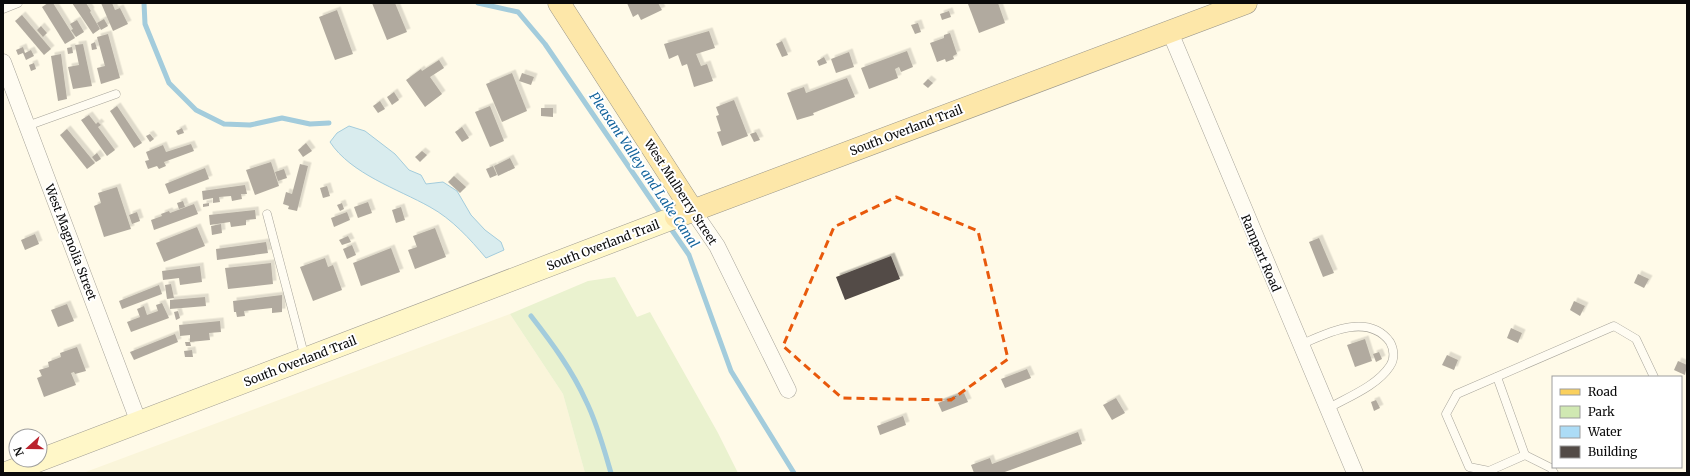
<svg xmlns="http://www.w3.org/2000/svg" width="1690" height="476" font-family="Merriweather,serif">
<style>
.farmland{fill:#f4efc9}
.green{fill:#d0e8b2}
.water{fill:#acdcf6;stroke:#3394ce}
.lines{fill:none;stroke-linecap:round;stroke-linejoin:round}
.stream{stroke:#3394ce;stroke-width:5}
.building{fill:#534b47;filter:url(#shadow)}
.lane-casing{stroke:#3d3d3d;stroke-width:9}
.street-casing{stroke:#3d3d3d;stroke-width:17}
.secondary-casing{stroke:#2c2c2c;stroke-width:23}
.primary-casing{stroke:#1b1b1b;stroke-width:23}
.lane{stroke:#fff;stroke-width:8}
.street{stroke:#fff;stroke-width:16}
.secondary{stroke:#fff3a3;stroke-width:22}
.primary{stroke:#fad05d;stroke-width:22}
.marked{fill:none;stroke:#e8590c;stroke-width:3;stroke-dasharray:8 5;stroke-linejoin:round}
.labels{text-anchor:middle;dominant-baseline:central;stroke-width:4;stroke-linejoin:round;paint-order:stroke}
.street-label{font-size:12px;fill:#0a0a0a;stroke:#fff}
.water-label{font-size:13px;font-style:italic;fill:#14649c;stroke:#fff}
</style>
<defs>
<filter id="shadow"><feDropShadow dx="3.5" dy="-3.5" stdDeviation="0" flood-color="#0004"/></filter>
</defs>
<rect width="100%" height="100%" fill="#fffae8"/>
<polygon class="farmland" points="510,314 563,394 585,473 83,473"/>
<polygon class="green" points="615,277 637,317 650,312 718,433 738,473 585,473 563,394 510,314 588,281"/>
<path class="water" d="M349 126 365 131 395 154 409 170 421 175 426 184 443 182 457 191 471 215 485 230 501 242 504 250 486 258C470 239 452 219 430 207 398 189 351 174 330 142L337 133Z"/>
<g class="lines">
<g class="stream">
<polyline points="144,3 145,24 169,83 196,110 224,124 250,125 282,118 310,124 329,123"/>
<polyline points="478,3 518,12 545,44 663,217"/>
<polyline points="669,226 689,255 731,371 794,473"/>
<path d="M531 316C552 343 572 370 586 401 597 423 604 449 611 473"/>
</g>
</g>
<g class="building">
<polygon points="48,3 53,3 75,38 65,44 42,7"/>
<polygon points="72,3 86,3 91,11 90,12 100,29 93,34"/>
<polygon points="101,3 112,3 115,10 120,8 128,24 113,31"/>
<polygon points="372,3 395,3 407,32 387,40"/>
<polygon points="627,3 658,3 662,10 641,20 638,14 633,17"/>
<polygon points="969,3 998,3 1005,23 979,33 968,4"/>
<polygon points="337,10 353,54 335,60 319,17"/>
<polygon points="949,11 951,17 942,20 940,14"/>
<polygon points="22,15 51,49 44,55 15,21"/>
<polygon points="104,19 108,26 101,30 97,23"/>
<polygon points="77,20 84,32 76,37 71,30 73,29 70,24"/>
<polygon points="918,23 921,32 915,34 911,25"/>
<polygon points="41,26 47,33 43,37 37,30"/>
<polygon points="709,31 715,48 696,54 701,66 707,64 713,81 694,87 687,64 682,66 678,55 669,59 664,44"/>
<polygon points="950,33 957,54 953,56 954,59 946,62 945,59 937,62 930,43 944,38 944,35"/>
<polygon points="108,34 120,78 101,84 97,68 105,66 97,37"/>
<polygon points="782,41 788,55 782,57 776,44"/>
<polygon points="95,42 97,49 92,50 91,44"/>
<polygon points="83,44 92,86 73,89 68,67 79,65 75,45"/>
<polygon points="23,47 25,53 31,50 34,56 26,60 23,53 18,55 16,50"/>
<polygon points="72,47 73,53 68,54 67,48"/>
<polygon points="907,51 913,67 901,72 899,67 895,69 898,78 869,89 861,68"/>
<polygon points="849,52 854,67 836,73 831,59"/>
<polygon points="61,54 67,99 58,101 51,56"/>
<polygon points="824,57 827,63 819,66 817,61"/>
<polygon points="439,60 444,68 430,77 442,94 425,107 406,80 421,69 422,71"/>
<polygon points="34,63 36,69 31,71 29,65"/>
<polygon points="512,73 527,111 502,122 486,84"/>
<polygon points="522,73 534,77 531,85 519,81"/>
<polygon points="847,78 855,97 813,113 814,115 797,120 787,93 804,87 806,93"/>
<polygon points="928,79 933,83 928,88 923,84"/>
<polygon points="394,92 399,100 392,105 387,97"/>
<polygon points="734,100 748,136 722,146 717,132 721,131 716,116 719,115 716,107"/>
<polygon points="380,101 385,109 378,113 373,106"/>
<polygon points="117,106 142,143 134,148 110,111"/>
<polygon points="490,106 504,141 490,147 475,112"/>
<polygon points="541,108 553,108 553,117 541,116"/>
<polygon points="89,115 96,124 98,122 101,125 98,127 115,150 107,156 81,120"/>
<polygon points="462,127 469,138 462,142 455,132"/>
<polygon points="182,128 184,133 178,135 176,131"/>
<polygon points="67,129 95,163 87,169 60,135"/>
<polygon points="756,132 760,140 754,142 750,134"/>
<polygon points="150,134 154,139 150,142 146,136"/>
<polygon points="306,143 312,151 303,157 298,150"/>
<polygon points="191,144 194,151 164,162 166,166 159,169 157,166 148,169 145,161 149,160 146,152 163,145 166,152"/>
<polygon points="422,151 427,155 420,162 415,157"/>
<polygon points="97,153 101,159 96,162 92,157"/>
<polygon points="510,158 515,168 498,176 494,166"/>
<polygon points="271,162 279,186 255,195 246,170"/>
<polygon points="300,164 308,166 297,211 288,209 289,206 283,204 286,192 292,194"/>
<polygon points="493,166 497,175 490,178 486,169"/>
<polygon points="205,168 209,179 169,194 165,184"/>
<polygon points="284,169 287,178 278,181 275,172"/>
<polygon points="454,176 466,187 460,193 448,182"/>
<polygon points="245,185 247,194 241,194 242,199 232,201 231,196 219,197 220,202 213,203 213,198 203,200 202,191"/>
<polygon points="327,186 330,196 323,198 320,188"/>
<polygon points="117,187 131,229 104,237 94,206 101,203 98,193"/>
<polygon points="183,201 185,207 179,209 177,203"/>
<polygon points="368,202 372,213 358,218 354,207"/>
<polygon points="209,203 209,206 203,207 203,204"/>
<polygon points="342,203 344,209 340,211 337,205"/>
<polygon points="194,204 198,214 154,230 151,220 162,216 161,214 169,211 170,213"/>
<polygon points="401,207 405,220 396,223 392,210"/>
<polygon points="255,210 256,219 246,220 246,225 231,227 230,222 210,225 209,215"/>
<polygon points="137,212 140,221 132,224 129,215"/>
<polygon points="347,212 350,220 334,227 331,218"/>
<polygon points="221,224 222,233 212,235 211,226"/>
<polygon points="197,227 205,246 164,262 156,243"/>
<polygon points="435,228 446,257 415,269 408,250 417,247 413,236"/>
<polygon points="35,234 39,244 25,250 21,240"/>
<polygon points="348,236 351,242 342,245 339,240"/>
<polygon points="1319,238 1334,273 1323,277 1309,242"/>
<polygon points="266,242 268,253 217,260 216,249"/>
<polygon points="352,245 356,255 347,259 343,249"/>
<polygon points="391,248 400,272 361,286 353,263"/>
<polygon points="891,256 900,279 845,300 836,277"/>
<polygon points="325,258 328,267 333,265 342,290 313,301 300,267"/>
<polygon points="271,263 273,284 228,289 225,268"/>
<polygon points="200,266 202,282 180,285 179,278 163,280 162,271"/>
<polygon points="1638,274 1649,279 1644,288 1634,283"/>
<polygon points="171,284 174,298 167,299 165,285"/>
<polygon points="159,285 162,294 122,309 119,301"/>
<polygon points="282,295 282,312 272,313 272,308 244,311 245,316 237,317 236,312 234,312 233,301"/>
<polygon points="205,297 206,306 170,309 170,300"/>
<polygon points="1574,301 1585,306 1580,316 1570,310"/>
<polygon points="162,303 169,318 131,332 127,322 140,317 137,309 144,306 147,315 158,311 156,305"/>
<polygon points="67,304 74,321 58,327 51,310"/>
<polygon points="178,311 180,318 176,320 174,312"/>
<polygon points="220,321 221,332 209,333 210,340 190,342 190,335 180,336 179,325"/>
<polygon points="1511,328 1522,333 1518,343 1507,338"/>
<polygon points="175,334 178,342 134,360 130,352"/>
<polygon points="1365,339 1372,361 1355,367 1347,345"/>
<polygon points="185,342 190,342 191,346 186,346"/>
<polygon points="77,347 86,371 75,374 74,372 71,373 76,385 44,397 37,378 42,376 39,370 49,367 48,362 61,357 60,353"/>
<polygon points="192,350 193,357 185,357 184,351"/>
<polygon points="1379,352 1382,359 1376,362 1373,354"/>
<polygon points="1447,355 1458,360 1454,370 1442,365"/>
<polygon points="1678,361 1687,365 1685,375 1674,370"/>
<polygon points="1027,369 1031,378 1005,388 1001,379"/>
<polygon points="964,393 968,402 942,412 938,403"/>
<polygon points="1116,398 1125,413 1112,420 1103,405"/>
<polygon points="1376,400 1380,408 1374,411 1371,402"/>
<polygon points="903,416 906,425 880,435 877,426"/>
<polygon points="1078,432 1082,444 1002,473 974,473 971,465 990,458 992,464"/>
</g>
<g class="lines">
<defs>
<g id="lane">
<polyline points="3,9 18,3"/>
<polyline points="27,126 116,94"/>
<polyline points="267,214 305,358"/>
<path d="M1300 345C1327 333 1368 312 1390 342 1394 349 1395 359 1390 366 1377 386 1348 397 1327 409"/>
<polyline points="1497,377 1525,455"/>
<polyline points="1489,471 1469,467 1446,414 1457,394 1614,326 1636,339 1654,377"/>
<polyline points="1490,473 1489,471 1525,455 1551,468 1554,473"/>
</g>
<g id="street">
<polyline points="1170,32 1355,473"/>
<polyline points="3,62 139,423"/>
<polyline points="693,211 717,246 788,390"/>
</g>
<polyline id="secondary" points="6,473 676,217"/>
<g id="primary">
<polyline points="559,3 693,211"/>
<polyline points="676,217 1246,3"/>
</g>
</defs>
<use href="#lane" class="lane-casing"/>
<use href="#street" class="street-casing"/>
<use href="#secondary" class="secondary-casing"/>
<use href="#primary" class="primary-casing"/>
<use href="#lane" class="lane"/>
<use href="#street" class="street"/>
<use href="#secondary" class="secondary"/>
<use href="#primary" class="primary"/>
</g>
<path d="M0 0H1690V476H0ZM896 197 978 231 1008 359 951 400 842 398 783 346 834 227Z" fill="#fffae8" fill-opacity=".55" fill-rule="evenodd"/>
<path class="marked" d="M896 197 978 231 1008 359 951 400 842 398 783 346 834 227Z"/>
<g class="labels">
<g class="street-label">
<text transform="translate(906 130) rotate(-21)">South Overland Trail</text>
<text transform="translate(681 192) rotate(57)">West Mulberry Street</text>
<text transform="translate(71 242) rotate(69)">West Magnolia Street</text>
<text transform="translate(603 245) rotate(-21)">South Overland Trail</text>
<text transform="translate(1261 253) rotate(67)">Rampart Road</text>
<text transform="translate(300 361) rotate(-21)">South Overland Trail</text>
</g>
<g class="water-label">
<text transform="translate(644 170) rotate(56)">Pleasant Valley and Lake Canal</text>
</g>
</g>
<rect width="1690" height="476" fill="none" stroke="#0a0a0a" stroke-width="8"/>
<rect x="1552" y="376" width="130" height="92" fill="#ffffff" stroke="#9d9d9d"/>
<rect x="1560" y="389" width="20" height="6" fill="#fad05d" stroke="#9d9d9d"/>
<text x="1588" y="396" font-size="12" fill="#0a0a0a">Road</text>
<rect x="1560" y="406" width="20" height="12" fill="#d0e8b2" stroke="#9d9d9d"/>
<text x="1588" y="416" font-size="12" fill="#0a0a0a">Park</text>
<rect x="1560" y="426" width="20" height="12" fill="#acdcf6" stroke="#9d9d9d"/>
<text x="1588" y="436" font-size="12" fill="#0a0a0a">Water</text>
<rect x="1560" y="446" width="20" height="12" fill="#534b47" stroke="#9d9d9d"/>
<text x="1588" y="456" font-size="12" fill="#0a0a0a">Building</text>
<g transform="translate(28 448) rotate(249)"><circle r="19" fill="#ffffff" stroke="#9d9d9d"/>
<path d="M0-3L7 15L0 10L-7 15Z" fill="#ba222d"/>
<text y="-6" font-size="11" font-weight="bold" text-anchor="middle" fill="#0a0a0a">N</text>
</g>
</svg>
